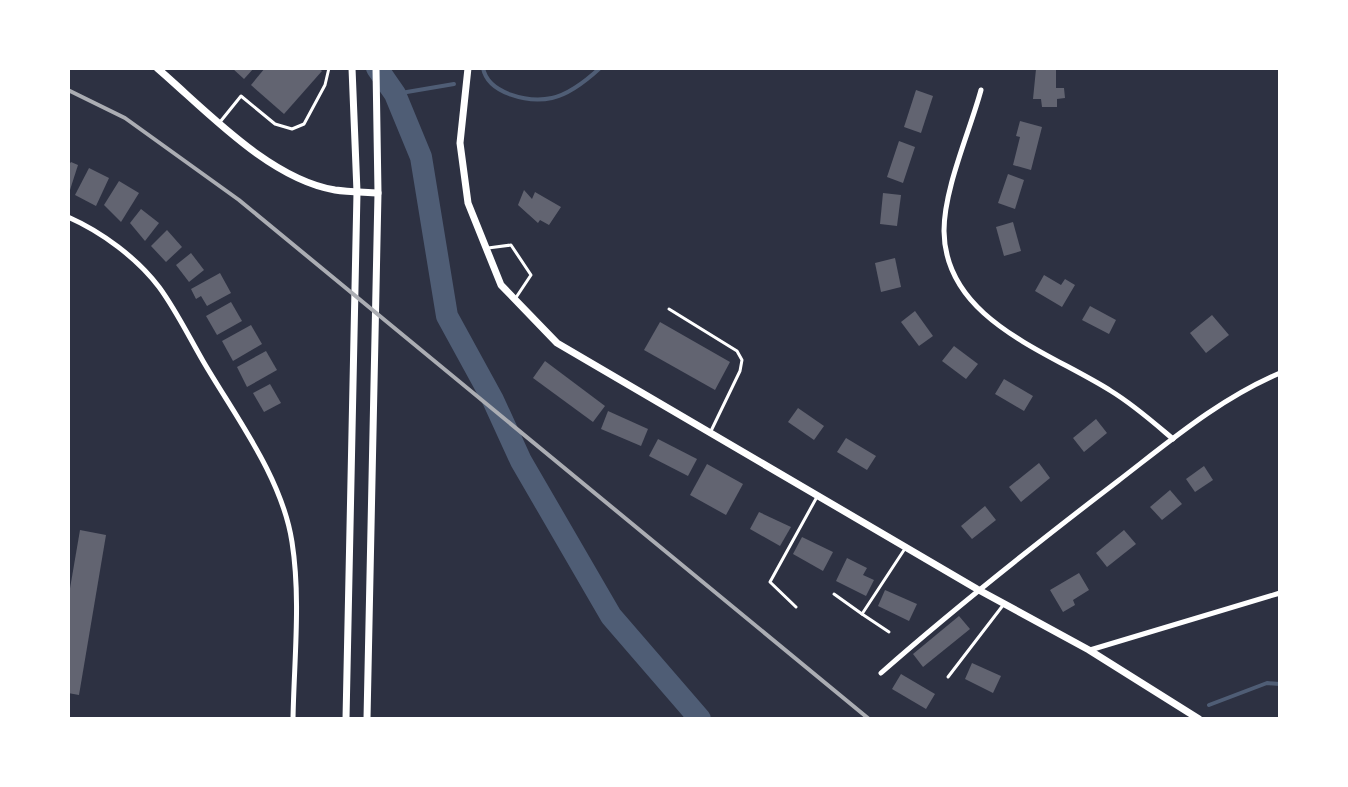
<svg xmlns="http://www.w3.org/2000/svg" width="1348" height="787" font-family="'Open Sans',sans-serif">
<style>
.lines{fill:none;stroke-linecap:round;stroke-linejoin:round}
.stream{stroke:#4f5d75;stroke-width:4}
.river{stroke:#4f5d75;stroke-width:22}
.building{fill:#626471}
.service{stroke:#fff;stroke-width:3}
.minor{stroke:#fff;stroke-width:5}
.tertiary{stroke:#fff;stroke-width:7}
.rail{stroke:#abadb3;stroke-width:4}
</style>
<rect width="100%" height="100%" fill="#2d3142"/>
<g class="lines">
<g class="stream">
<path d="M483 68C488 94 529 103 552 98 570 94 587 80 600 68"/>
<polyline points="395,94 454,84"/>
<polyline points="1209,705 1267,683 1280,684"/>
</g>
<polyline class="river" points="377,68 395,94 421,157 447,316 493,400 521,461 611,616 700,719"/>
</g>
<g class="building">
<polygon points="232,68 254,68 244,79"/>
<polygon points="265,68 318,68 322,71 284,114 251,85"/>
<polygon points="1056,68 1056,88 1064,88 1065,98 1057,99 1057,107 1042,107 1041,99 1033,99 1036,69"/>
<polygon points="916,90 933,96 921,133 904,127"/>
<polygon points="1020,121 1042,127 1031,170 1013,165 1020,137 1016,136"/>
<polygon points="899,141 915,147 903,183 887,177"/>
<polygon points="71,162 78,165 69,193 68,166"/>
<polygon points="89,168 109,178 96,206 75,195"/>
<polygon points="1008,174 1024,180 1015,209 998,203"/>
<polygon points="119,181 139,193 121,222 104,205"/>
<polygon points="524,190 532,199 535,192 561,207 549,225 540,220 538,223 518,205"/>
<polygon points="883,193 901,195 897,226 880,224"/>
<polygon points="141,209 159,223 145,241 130,223"/>
<polygon points="1013,222 1021,251 1004,256 996,227"/>
<polygon points="167,230 182,247 166,262 151,246"/>
<polygon points="191,253 204,270 189,282 176,265"/>
<polygon points="895,258 901,287 881,292 875,263"/>
<polygon points="220,273 231,293 207,306 201,296 196,299 191,289"/>
<polygon points="1044,275 1061,285 1065,279 1075,285 1062,307 1035,291"/>
<polygon points="231,302 242,321 217,335 206,316"/>
<polygon points="1090,306 1116,320 1109,334 1082,320"/>
<polygon points="915,311 933,336 919,346 901,322"/>
<polygon points="1212,315 1229,335 1206,353 1190,333"/>
<polygon points="660,322 730,362 715,390 644,350"/>
<polygon points="251,325 262,344 233,361 222,341"/>
<polygon points="954,346 978,364 966,379 942,361"/>
<polygon points="266,351 277,370 247,387 237,367"/>
<polygon points="545,361 605,406 593,422 533,378"/>
<polygon points="1004,379 1033,396 1024,411 995,394"/>
<polygon points="270,384 281,403 264,412 253,393"/>
<polygon points="798,408 824,426 814,440 788,422"/>
<polygon points="608,411 648,429 641,446 601,429"/>
<polygon points="1096,419 1107,433 1084,452 1073,438"/>
<polygon points="846,438 876,456 867,470 837,452"/>
<polygon points="658,439 697,459 688,476 649,456"/>
<polygon points="1039,463 1050,478 1021,502 1009,487"/>
<polygon points="707,464 743,484 726,515 690,495"/>
<polygon points="1204,466 1213,480 1195,492 1186,479"/>
<polygon points="1170,490 1182,504 1162,520 1150,507"/>
<polygon points="985,506 996,520 972,539 961,526"/>
<polygon points="759,512 791,527 780,546 750,529"/>
<polygon points="80,530 106,535 79,695 68,693 68,600"/>
<polygon points="1124,530 1136,544 1107,567 1096,553"/>
<polygon points="802,537 833,552 823,571 793,554"/>
<polygon points="847,558 867,568 863,575 874,580 866,596 836,581"/>
<polygon points="1079,573 1089,590 1073,600 1075,605 1063,612 1050,590"/>
<polygon points="885,590 917,604 909,621 878,606"/>
<polygon points="959,616 970,629 923,667 913,654"/>
<polygon points="972,663 1001,676 993,693 965,679"/>
<polygon points="901,674 935,694 926,709 892,689"/>
</g>
<g class="lines">
<g class="service">
<polyline points="220,122 241,96 275,124 292,129 304,124 325,85 329,68"/>
<polyline points="488,248 511,245 531,275 515,299"/>
<polyline points="669,309 737,351 742,360 740,371 710,433"/>
<polyline points="834,594 862,614"/>
<polyline points="796,607 770,582 818,495"/>
<polyline points="889,632 862,614 906,547"/>
<polyline points="948,677 1004,604"/>
</g>
<g class="minor">
<path d="M981 90C970 131 944 188 944 231 945 320 1048 351 1111 391 1134 405 1153 422 1173 439"/>
<path d="M68 217C102 232 137 258 159 287 176 310 189 337 203 361 235 416 282 477 292 542 301 599 294 661 293 719"/>
<polyline points="1090,650 1280,593"/>
<path d="M881 673C958 605 1037 543 1118 481 1170 441 1219 399 1280 373"/>
</g>
<g class="tertiary">
<path d="M157 68C206 110 269 179 335 190 349 192 364 192 378 193"/>
<polyline points="468,68 460,143 468,203 501,285 557,343 977,589 1089,650 1199,719"/>
<polyline points="346,719 357,192 352,68"/>
<polyline points="367,719 378,193 376,68"/>
</g>
<polyline class="rail" points="68,90 125,118 239,200 869,719"/>
</g>
<rect width="1348" height="787" fill="none" stroke="#ffffff" stroke-width="140"/>
</svg>
